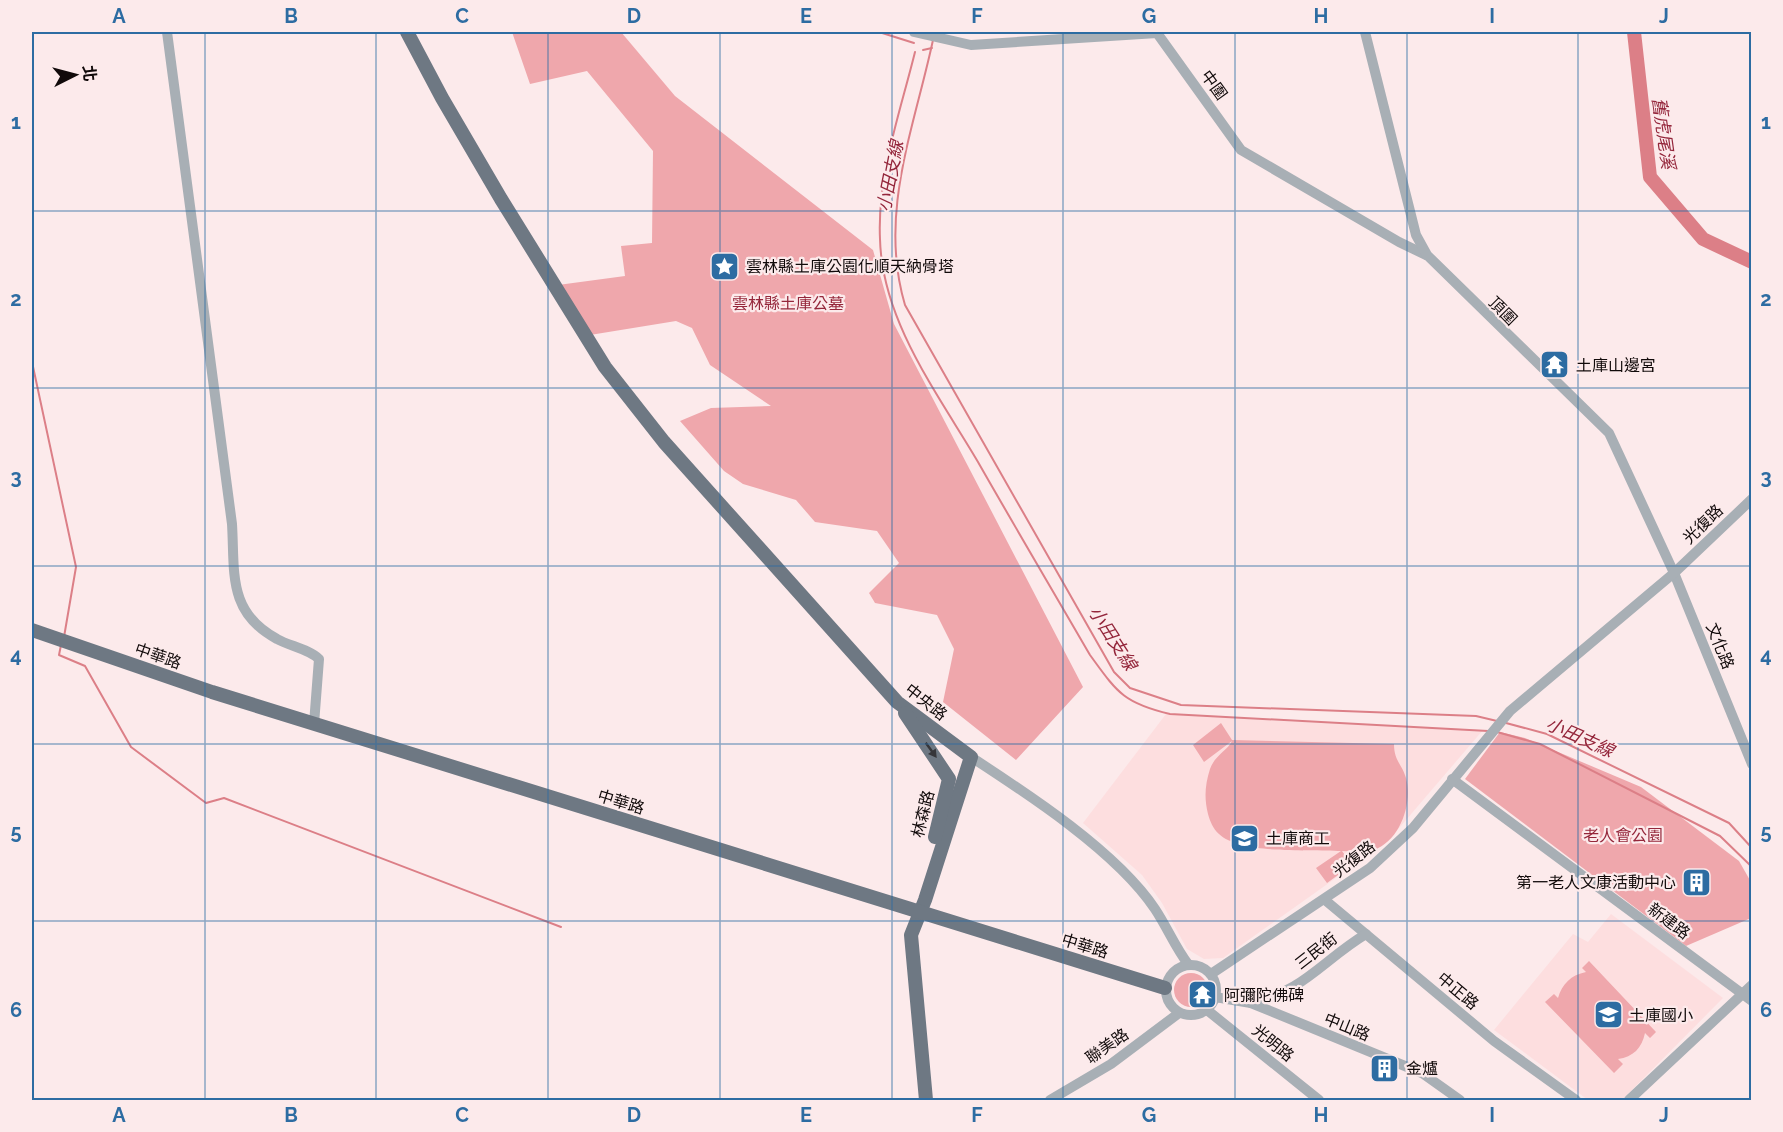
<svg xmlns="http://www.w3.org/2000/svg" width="1783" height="1132" font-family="Raleway,'Noto Sans TC',sans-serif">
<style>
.built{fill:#fddedf}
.green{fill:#efa7ac}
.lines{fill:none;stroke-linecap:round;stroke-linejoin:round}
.stream{stroke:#dc7f87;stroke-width:2}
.river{stroke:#dc7f87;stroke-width:14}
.minor{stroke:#a8afb5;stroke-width:10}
.major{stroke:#6e7883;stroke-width:14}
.oneway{fill:#36363a}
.grid{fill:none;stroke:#2d6ca2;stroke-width:1.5;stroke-opacity:0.55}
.labels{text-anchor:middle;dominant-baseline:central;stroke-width:4.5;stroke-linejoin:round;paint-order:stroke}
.street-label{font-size:16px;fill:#110a0a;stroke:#fceaeb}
.poi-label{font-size:16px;fill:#110a0a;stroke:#fceaeb;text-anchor:start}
.park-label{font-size:16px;fill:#95273b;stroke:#fceaeb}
.water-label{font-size:18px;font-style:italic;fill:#94263b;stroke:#fceaeb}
.neatline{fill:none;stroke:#2d6ca2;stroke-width:2}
.grid-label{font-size:20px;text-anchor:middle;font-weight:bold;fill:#2d6ca2}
</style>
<rect width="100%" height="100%" fill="#fceaeb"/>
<g class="built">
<polygon points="1166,714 1282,721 1483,730 1388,841 1223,958 1204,959 1187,949 1162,903 1142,875 1083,823"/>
<polygon points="1611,914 1723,998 1622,1100 1588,1100 1494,1030 1573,934 1588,942"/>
</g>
<g class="green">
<polygon points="512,32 621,32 675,96 873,250 894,324 1083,687 1016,760 943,702 954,649 937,615 875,603 869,593 899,563 877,531 815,522 796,500 743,484 724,471 680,421 711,408 771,406 710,365 692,328 676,321 590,335 558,285 625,276 621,246 652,243 653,151 587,71 530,84"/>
<path d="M1221 723 1232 740 1394 744C1394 761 1402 764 1406 778 1413 803 1400 841 1374 850 1364 854 1352 851 1342 851L1352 865 1327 883 1316 868 1341 851C1311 849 1241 855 1219 834 1213 829 1210 821 1208 814 1204 798 1205 785 1210 769 1215 755 1228 750 1232 741L1204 762 1193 745Z"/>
<polygon points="1500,732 1525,738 1641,787 1739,861 1751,882 1751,918 1686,946 1465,779"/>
<path d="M1589 961 1656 1032 1650 1038 1645 1033C1642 1048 1633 1057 1618 1059L1623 1064 1614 1073 1545 1002 1554 994 1558 998C1562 984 1571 975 1586 972L1582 968Z"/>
<circle cx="1191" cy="990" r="17"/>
</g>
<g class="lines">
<g class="stream">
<polyline points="879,32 914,43"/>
<path d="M933 40C914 129 878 214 905 305L1114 672 1130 688 1181 705 1476 716 1497 721"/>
<polyline points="923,50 932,48"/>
<path d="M915 52C900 113 877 176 880 239 882 321 938 394 978 462 1015 527 1053 591 1090 655 1117 692 1123 703 1170 714L1488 731"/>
<polyline points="32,362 76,567 64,637"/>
<polyline points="61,645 59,655 85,666 131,747 206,803 224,798 561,927"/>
<polyline points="1506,723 1547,734 1729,823 1752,848"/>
<polyline points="1497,732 1540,744 1720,836 1752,867"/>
</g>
<polyline class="river" points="1634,32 1650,177 1703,239 1752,262"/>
<g class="minor">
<path d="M167 32 232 524C235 572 227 612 277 639 289 646 309 649 319 659L314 724"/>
<polyline points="914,32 971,45 1157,33 1241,150 1399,242 1426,255"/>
<polyline points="1365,32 1416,235 1427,255 1609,433 1674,573 1752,764"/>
<path d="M971 757C1028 794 1117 852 1155 909 1167 927 1175 947 1188 964"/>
<polyline points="1452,779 1752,1001"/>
<polyline points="1325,900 1494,1041 1576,1100"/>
<circle cx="1191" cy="990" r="25"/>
<polyline points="1211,974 1370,868 1413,828 1510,711 1674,573 1752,499"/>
<polyline points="1215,997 1251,1003 1422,1073 1460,1100"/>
<path d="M1251 1003C1303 992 1323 960 1366 934"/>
<polyline points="1207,1010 1319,1100"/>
<polyline points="1050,1100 1111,1064 1179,1013"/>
<polyline points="1629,1100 1752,985"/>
</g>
<g class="major">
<polyline points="407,32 442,98 501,199 605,367 664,442 897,702 971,757 925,900 911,935 926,1100"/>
<polyline points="32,630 212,692 1165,988"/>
<polyline points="905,713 949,779 935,837"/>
</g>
</g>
<defs><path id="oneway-solid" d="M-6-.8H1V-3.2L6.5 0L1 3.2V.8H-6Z" transform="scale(1.5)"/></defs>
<use class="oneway" href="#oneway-solid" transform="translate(931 750) rotate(54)"/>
<path class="grid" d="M205 32V1100M376 32V1100M548 32V1100M720 32V1100M892 32V1100M1063 32V1100M1235 32V1100M1407 32V1100M1578 32V1100M32 211H1752M32 388H1752M32 566H1752M32 744H1752M32 921H1752"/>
<defs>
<symbol id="sight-square" viewBox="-11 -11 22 22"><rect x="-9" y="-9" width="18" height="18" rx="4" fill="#2d6ca2" stroke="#fceaeb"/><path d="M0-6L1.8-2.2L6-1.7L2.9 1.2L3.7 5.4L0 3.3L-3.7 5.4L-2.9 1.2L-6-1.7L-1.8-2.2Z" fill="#fff"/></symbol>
<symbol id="temple-square" viewBox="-11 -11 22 22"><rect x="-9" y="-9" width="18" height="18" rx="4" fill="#2d6ca2" stroke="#fceaeb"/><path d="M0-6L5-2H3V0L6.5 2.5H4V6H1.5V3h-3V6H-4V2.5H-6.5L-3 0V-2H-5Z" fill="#fff"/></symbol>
<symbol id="school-square" viewBox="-11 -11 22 22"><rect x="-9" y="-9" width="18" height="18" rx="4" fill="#2d6ca2" stroke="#fceaeb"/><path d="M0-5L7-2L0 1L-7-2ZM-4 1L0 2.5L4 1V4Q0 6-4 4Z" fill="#fff"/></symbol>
<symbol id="building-square" viewBox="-11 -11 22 22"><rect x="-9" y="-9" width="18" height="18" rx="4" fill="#2d6ca2" stroke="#fceaeb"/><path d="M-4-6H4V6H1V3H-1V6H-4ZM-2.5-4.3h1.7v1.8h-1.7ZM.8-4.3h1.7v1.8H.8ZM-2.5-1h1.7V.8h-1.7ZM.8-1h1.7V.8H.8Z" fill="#fff"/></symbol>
</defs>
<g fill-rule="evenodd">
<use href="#sight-square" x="708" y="250" width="33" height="33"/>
<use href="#temple-square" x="1538" y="348" width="33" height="33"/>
<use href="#school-square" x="1228" y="822" width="33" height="33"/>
<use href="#building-square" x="1680" y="866" width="33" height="33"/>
<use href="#temple-square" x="1186" y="978" width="33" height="33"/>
<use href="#school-square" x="1592" y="998" width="33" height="33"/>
<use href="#building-square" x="1368" y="1052" width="33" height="33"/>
</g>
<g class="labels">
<g class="street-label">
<text transform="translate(1214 85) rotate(54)">中圍</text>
<text transform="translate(1503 311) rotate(45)">頂圍</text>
<text transform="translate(1703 524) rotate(-44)">光復路</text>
<text transform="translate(1720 646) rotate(68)">文化路</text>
<text transform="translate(158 656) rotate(19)">中華路</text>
<text transform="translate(926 702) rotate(38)">中央路</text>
<text transform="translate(621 802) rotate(17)">中華路</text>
<text transform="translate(923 814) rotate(-76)">林森路</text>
<text transform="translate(1354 859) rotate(-38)">光復路</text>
<text transform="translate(1669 921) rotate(37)">新建路</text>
<text transform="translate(1085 946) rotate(17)">中華路</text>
<text transform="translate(1316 951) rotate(-38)">三民街</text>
<text transform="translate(1458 991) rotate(40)">中正路</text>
<text transform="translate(1347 1027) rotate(22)">中山路</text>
<text transform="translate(1273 1043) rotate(39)">光明路</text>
<text transform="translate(1107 1046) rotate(-35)">聯美路</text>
</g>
<g class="poi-label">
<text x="746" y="266">雲林縣土庫公園化順天納骨塔</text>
<text x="1576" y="365">土庫山邊宮</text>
<text x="1266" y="838">土庫商工</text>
<text x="1676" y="882" text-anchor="end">第一老人文康活動中心</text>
<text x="1224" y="995">阿彌陀佛碑</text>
<text x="1629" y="1015">土庫國小</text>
<text x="1406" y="1068">金爐</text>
</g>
<g class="park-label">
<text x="788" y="303">雲林縣土庫公墓</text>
<text x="1623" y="835">老人會公園</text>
</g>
<g class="water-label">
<text transform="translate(1664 133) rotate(82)">舊虎尾溪</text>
<text transform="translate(890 176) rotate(-79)">小田支線</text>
<text transform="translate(1113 638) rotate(57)">小田支線</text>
<text transform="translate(1580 737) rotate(24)">小田支線</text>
</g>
</g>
<rect width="1783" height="1132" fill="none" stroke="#fceaeb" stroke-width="66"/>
<g transform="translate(75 75) rotate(84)" stroke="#fceaeb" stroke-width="4.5" paint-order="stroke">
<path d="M0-4.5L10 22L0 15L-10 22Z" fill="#110a0a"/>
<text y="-9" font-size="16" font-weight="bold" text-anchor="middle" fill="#110a0a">北</text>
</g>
<rect x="33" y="33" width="1717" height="1066" class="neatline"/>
<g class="grid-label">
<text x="119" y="23">A</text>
<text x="291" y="23">B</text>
<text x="462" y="23">C</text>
<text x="634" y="23">D</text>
<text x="806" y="23">E</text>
<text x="977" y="23">F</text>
<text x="1149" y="23">G</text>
<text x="1321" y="23">H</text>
<text x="1492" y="23">I</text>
<text x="1664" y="23">J</text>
<text x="16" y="129">1</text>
<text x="1766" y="129">1</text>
<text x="16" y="306">2</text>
<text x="1766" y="306">2</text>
<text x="16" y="484">3</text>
<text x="1766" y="484">3</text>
<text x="16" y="662">4</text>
<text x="1766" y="662">4</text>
<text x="16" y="839">5</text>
<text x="1766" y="839">5</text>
<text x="16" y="1017">6</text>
<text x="1766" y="1017">6</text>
<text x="119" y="1122">A</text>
<text x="291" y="1122">B</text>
<text x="462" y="1122">C</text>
<text x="634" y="1122">D</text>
<text x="806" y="1122">E</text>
<text x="977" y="1122">F</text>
<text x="1149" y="1122">G</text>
<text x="1321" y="1122">H</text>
<text x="1492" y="1122">I</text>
<text x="1664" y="1122">J</text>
</g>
</svg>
